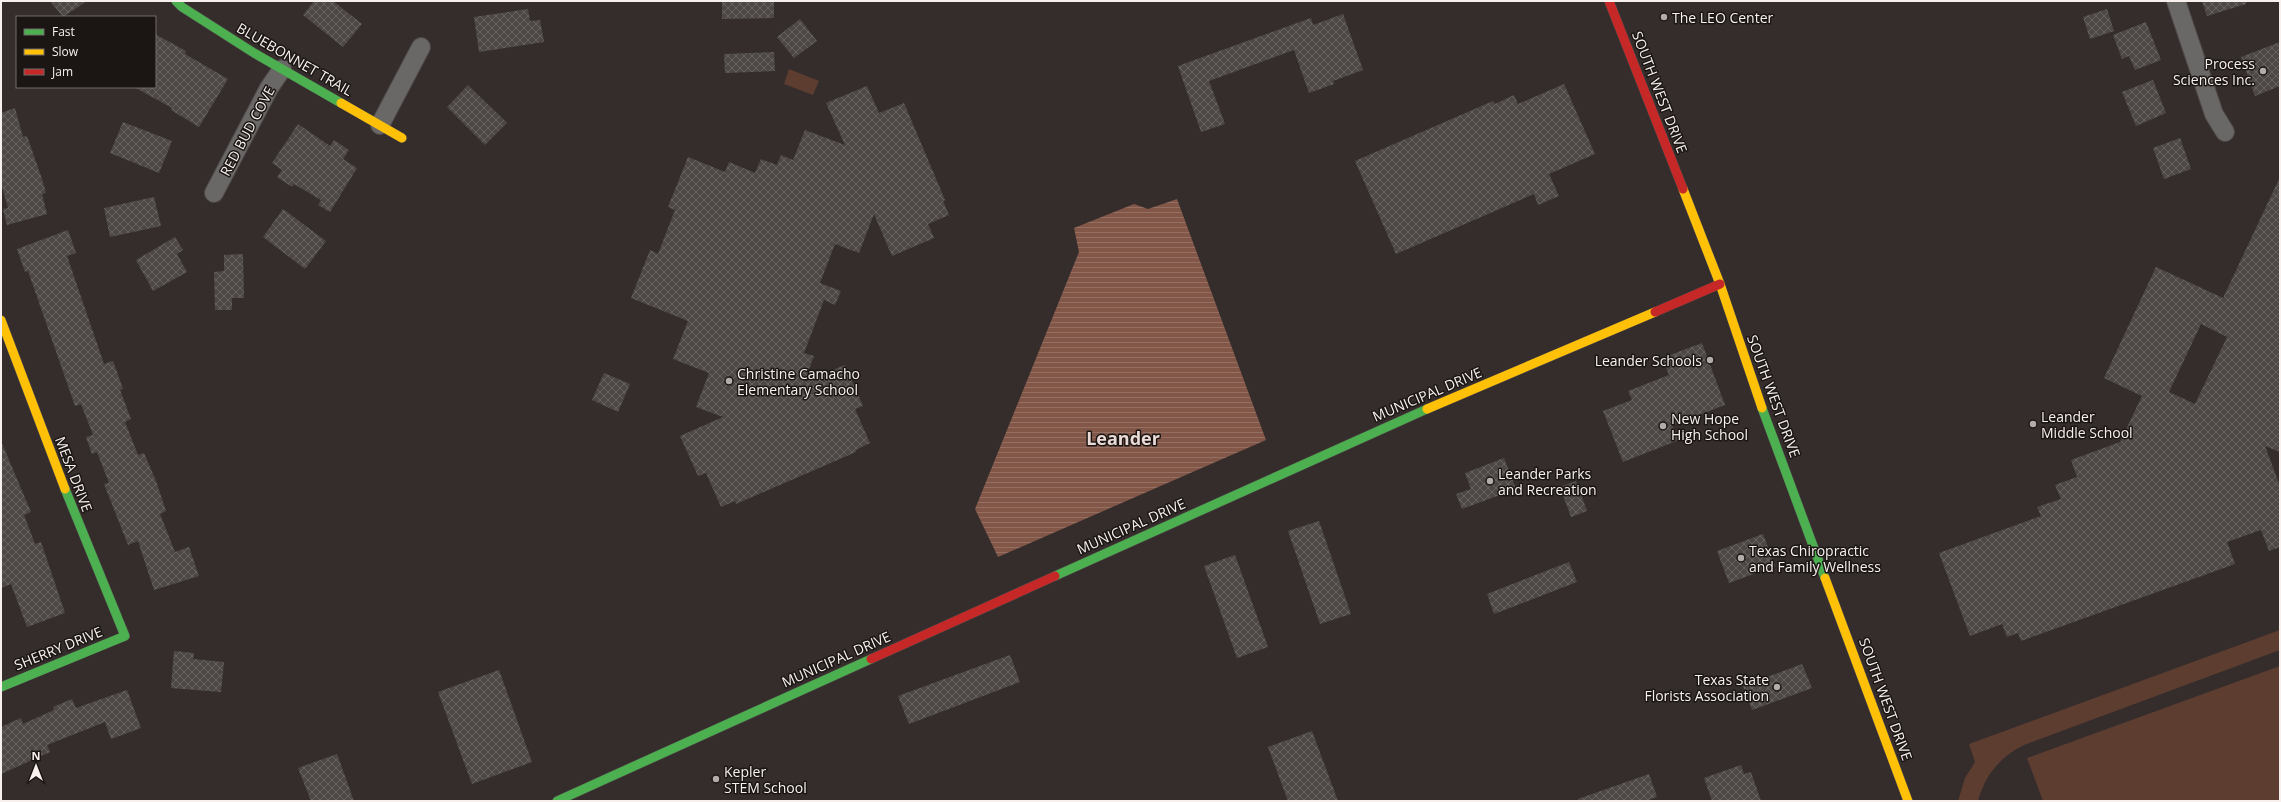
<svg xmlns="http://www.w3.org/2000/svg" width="2281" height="802" font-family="'Open Sans',sans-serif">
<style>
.pitch{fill:#5e3d31}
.water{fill:url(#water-rules)}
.building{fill:url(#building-cross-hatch);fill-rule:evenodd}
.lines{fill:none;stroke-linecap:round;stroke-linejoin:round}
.street-casing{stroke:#4e4948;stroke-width:20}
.fast-casing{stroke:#4e4948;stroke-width:10}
.slow-casing{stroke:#4e4948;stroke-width:10}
.jam-casing{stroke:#4e4948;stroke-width:10}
.street{stroke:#6a6767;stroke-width:18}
.fast{stroke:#4caf50;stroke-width:9}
.slow{stroke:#ffc107;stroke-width:9}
.jam{stroke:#c62828;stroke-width:9}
.poi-dot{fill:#b3aca9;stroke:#1b1614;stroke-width:1.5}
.labels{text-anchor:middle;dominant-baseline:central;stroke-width:3;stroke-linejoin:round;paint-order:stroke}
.poi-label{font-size:14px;fill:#f7f0ed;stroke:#1b1614;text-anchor:start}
.street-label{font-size:14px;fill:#f7f0ed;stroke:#1b1614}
.district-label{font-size:18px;font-weight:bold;fill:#eadbd7;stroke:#1b1614}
</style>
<defs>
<pattern id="water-rules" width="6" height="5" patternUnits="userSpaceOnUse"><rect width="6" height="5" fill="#825748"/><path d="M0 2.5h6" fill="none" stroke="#946f63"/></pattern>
<pattern id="building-cross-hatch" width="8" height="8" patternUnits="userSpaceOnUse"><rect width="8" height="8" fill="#4d4846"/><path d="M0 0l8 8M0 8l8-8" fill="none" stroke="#676361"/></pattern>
</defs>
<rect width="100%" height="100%" fill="#342d2c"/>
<g class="pitch">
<polygon points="789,69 819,81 813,95 784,84"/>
<path d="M2280 630V650L2024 745C2000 757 1985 775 1978 801H1958L1965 778 1975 762 1969 744Z"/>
<polygon points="2280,666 2280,801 2043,801 2027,758"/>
</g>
<polygon class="water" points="1177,199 1266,440 998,557 975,509 1079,252 1074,228 1134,204 1148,209"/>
<g class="building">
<polygon points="50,1 87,1 63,17"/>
<polygon points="314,1 333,1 362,24 343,47 303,15"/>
<polygon points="722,1 774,1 774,18 722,19"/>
<polygon points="2202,1 2246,1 2246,4 2207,16"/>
<polygon points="528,9 530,21 540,20 544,42 479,52 474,17"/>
<polygon points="2107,9 2114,31 2090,39 2083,17"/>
<polygon points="1343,14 1363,70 1333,81 1334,84 1309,93 1294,50 1209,81 1225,124 1201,132 1178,66 1311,18 1313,25"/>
<polygon points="800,19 817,41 794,58 777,37"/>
<polygon points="2146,22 2161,60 2135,70 2129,56 2122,59 2113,35"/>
<polygon points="155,34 186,51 185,54 228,79 199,127 171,110 172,108 134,87 155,87"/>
<polygon points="2280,42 2280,86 2255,96 2241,57"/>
<polygon points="774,52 775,71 725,73 724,54"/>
<polygon points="2153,80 2166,113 2136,126 2122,92"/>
<polygon points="1564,84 1595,154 1549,174 1559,196 1538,205 1534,194 1396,254 1355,161 1493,101 1495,104 1514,95 1518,104"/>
<polygon points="468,85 507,123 485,145 447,107"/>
<polygon points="867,86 879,113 904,103 945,200 943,201 949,215 928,224 934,238 892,256 874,214 859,253 835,244 820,283 841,291 835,305 824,300 804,353 814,356 804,382 845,365 863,406 855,409 870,443 856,450 856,452 736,504 735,501 721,507 706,473 698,476 680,436 723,417 696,407 709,373 673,359 688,321 631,298 650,250 658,254 675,210 668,207 688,157 725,172 729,162 755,173 761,159 777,165 781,155 793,160 805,130 845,145 826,103"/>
<polygon points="15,108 23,137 27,136 42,179 46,193 42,194 47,214 7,225 3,209 8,208 1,183 1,113"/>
<polygon points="123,122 172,141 159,173 110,153"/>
<polygon points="298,124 330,146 334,140 349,150 343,159 357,168 330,212 318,205 321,200 294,184 292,187 277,177 282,170 272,163"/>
<polygon points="2180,138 2191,169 2164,179 2153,148"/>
<path d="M2280 177V452L2265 446 2280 486V547L2269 551 2261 530 2227 542 2235 564 2021 641 2018 633 2007 637 2002 624 1970 636 1939 553 2041 516 2037 507 2061 499 2055 485 2077 477 2071 460 2120 442 2142 396 2104 378 2156 267 2223 298ZM2201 324 2227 337 2195 404 2169 392Z"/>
<polygon points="154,197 161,226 110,237 104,208"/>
<polygon points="283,209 326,241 305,269 263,237"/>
<polygon points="68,230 76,253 67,256 104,364 113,361 123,389 120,390 131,419 125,422 138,455 144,453 156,481 166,511 160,514 175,552 189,547 199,576 154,590 138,541 128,545 104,484 109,483 97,452 92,454 86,437 93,435 81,404 75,406 28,271 25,272 17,249"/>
<polygon points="175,237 183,250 177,254 187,272 153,291 136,260"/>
<polygon points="243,254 244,298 232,298 232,310 215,310 214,272 224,271 224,255"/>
<polygon points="1702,343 1725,405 1672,425 1679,440 1623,462 1603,411 1632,400 1628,391 1669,375 1662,358"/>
<polygon points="604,373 630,384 618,412 592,400"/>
<polygon points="1,441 31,512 24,515 35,544 41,542 65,613 27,627 11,584 1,588"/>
<polygon points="1504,458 1516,489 1462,509 1456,494 1471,489 1465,473"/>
<polygon points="1576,481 1587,511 1571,517 1560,487"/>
<polygon points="1319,521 1351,614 1320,624 1288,531"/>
<polygon points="1763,534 1775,566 1729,583 1717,551"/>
<polygon points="1235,555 1268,647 1237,658 1204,566"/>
<polygon points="1569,562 1577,582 1494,614 1487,594"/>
<polygon points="174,651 194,653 193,659 224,662 221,692 171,688"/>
<polygon points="1010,655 1020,682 909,724 898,696"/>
<polygon points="1802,664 1812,688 1752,710 1743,686"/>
<polygon points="499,670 532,762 472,784 438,692"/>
<polygon points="127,690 141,728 111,739 105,722 47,745 50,752 1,774 1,727 21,718 23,724 54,710 53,707 72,699 76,708"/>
<polygon points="1312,731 1338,801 1288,801 1268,747"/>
<polygon points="337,754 354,801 311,801 298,768"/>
<polygon points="1741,765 1744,774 1751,772 1761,801 1712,801 1704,778"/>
<polygon points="1649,774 1657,797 1646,801 1578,801 1578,799"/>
</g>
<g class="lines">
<defs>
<g id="street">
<polyline points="2176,1 2214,114 2225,132"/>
<polyline points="380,125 421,47"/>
<polyline points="214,193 269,88 282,69"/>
</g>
<g id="fast">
<polyline points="176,1 182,7 254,53 341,103"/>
<polyline points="1762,408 1825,578"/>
<polyline points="1055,576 1427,409"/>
<polyline points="1,687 125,636 65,489"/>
<polyline points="557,801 871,659"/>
</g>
<g id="slow">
<polyline points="341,103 402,138"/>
<polyline points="1683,189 1720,284 1762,408"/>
<polyline points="1,320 65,489"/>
<polyline points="1427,409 1655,312"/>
<polyline points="1825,578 1908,801"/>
</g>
<g id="jam">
<polyline points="1609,1 1683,189"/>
<polyline points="1655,312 1720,284"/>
<polyline points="871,659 1055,576"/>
</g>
</defs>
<use href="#street" class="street-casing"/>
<use href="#fast" class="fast-casing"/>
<use href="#slow" class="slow-casing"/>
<use href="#jam" class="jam-casing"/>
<use href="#street" class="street"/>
<use href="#fast" class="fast"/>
<use href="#slow" class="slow"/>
<use href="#jam" class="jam"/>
</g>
<g class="poi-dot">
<circle cx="1664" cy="17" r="4"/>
<circle cx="2263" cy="71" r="4"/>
<circle cx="1710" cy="360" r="4"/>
<circle cx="729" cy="381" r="4"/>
<circle cx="2033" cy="424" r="4"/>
<circle cx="1663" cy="426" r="4"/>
<circle cx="1490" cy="481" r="4"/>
<circle cx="1741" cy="558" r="4"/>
<circle cx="1777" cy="687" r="4"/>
<circle cx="716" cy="779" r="4"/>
</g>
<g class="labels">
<g class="poi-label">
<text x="1672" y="17">The LEO Center</text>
<text x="2255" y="63" text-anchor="end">Process<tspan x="2255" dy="16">Sciences Inc.</tspan></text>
<text x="1702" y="360" text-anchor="end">Leander Schools</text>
<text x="737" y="373">Christine Camacho<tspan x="737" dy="16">Elementary School</tspan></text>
<text x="2041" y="416">Leander<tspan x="2041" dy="16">Middle School</tspan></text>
<text x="1671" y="418">New Hope<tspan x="1671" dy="16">High School</tspan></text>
<text x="1498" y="473">Leander Parks<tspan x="1498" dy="16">and Recreation</tspan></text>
<text x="1749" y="550">Texas Chiropractic<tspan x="1749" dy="16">and Family Wellness</tspan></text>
<text x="1769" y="679" text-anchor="end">Texas State<tspan x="1769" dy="16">Florists Association</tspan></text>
<text x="724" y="771">Kepler<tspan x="724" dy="16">STEM School</tspan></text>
</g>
<g class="street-label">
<text transform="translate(295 59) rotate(30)">BLUEBONNET TRAIL</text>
<text transform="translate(1660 92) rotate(69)">SOUTH WEST DRIVE</text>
<text transform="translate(247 131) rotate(-62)">RED BUD COVE</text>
<text transform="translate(1427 394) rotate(-23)">MUNICIPAL DRIVE</text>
<text transform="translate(1774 396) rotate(70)">SOUTH WEST DRIVE</text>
<text transform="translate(74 474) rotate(69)">MESA DRIVE</text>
<text transform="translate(1131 526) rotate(-24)">MUNICIPAL DRIVE</text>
<text transform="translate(58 648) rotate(-22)">SHERRY DRIVE</text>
<text transform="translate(836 659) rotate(-24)">MUNICIPAL DRIVE</text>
<text transform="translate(1886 699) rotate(70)">SOUTH WEST DRIVE</text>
</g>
<g class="district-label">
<text x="1123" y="438">Leander</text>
</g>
</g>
<rect width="2281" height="802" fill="none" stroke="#f7f0ed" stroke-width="4"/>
<rect x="16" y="16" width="140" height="72" fill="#1b1614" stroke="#736d6b"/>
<rect x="24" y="29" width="20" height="6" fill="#4caf50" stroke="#736d6b"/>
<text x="52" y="36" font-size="12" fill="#f7f0ed">Fast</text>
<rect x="24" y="49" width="20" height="6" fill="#ffc107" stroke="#736d6b"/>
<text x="52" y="56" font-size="12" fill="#f7f0ed">Slow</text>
<rect x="24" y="69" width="20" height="6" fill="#c62828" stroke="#736d6b"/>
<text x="52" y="76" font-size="12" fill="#f7f0ed">Jam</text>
<g transform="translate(36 766)" stroke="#1b1614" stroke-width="3" paint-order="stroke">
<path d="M0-3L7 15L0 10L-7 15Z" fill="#f7f0ed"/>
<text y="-6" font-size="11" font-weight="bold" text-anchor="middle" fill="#f7f0ed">N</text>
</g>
</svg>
